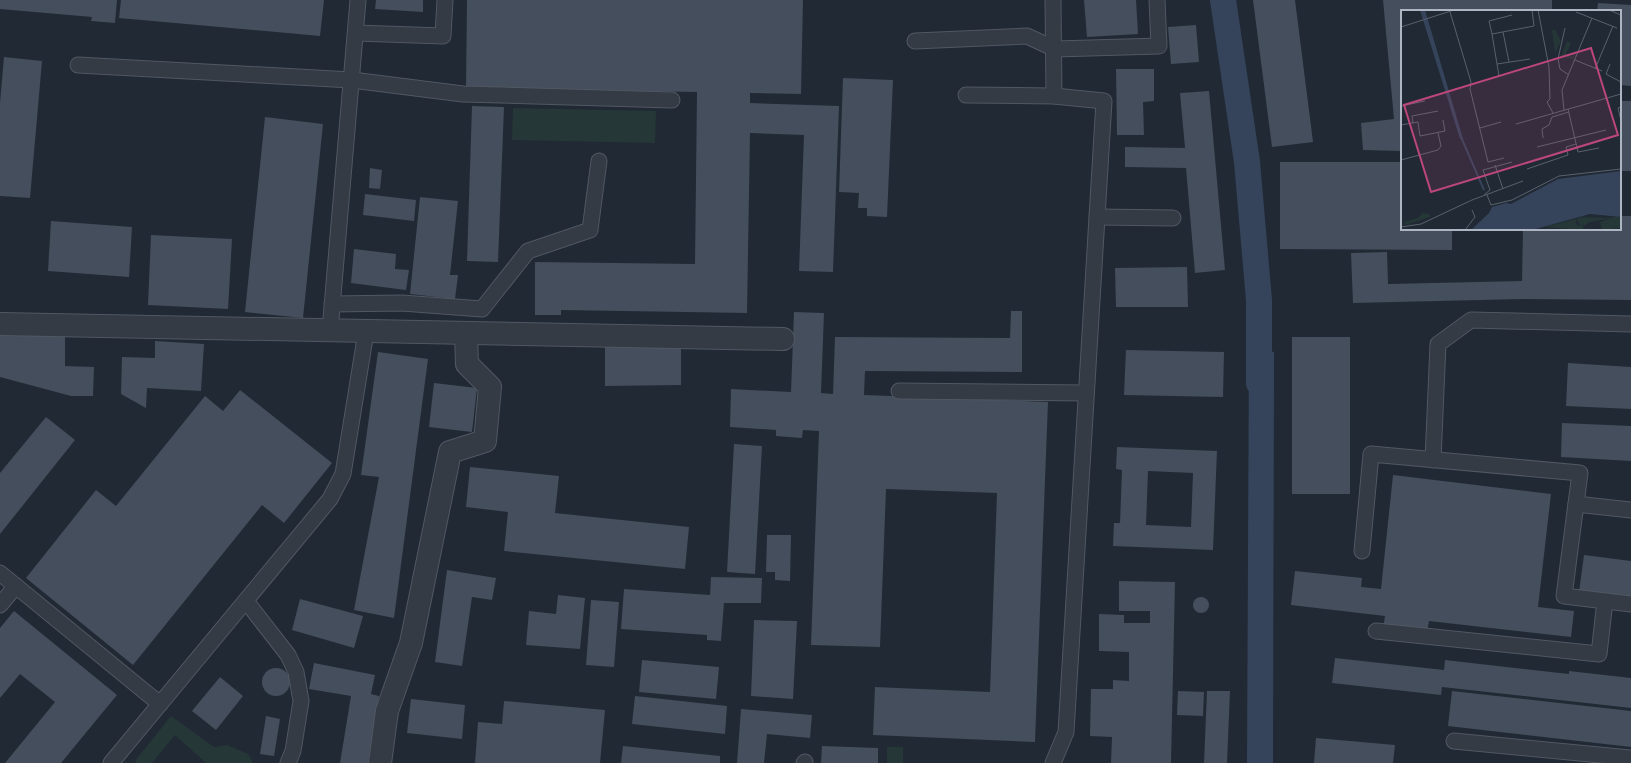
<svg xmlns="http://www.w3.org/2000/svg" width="1631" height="763" font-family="'Archivo Narrow',sans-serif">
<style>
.green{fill:#253737}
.water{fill:#35445b}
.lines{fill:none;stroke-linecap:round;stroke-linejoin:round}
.canal{stroke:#35445b;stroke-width:26}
.building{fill:#444e5c;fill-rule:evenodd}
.lane-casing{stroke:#515863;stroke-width:17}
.street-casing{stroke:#515863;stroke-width:24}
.lane{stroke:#343b45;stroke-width:15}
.street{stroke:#343b45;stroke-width:22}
.inset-river{fill:none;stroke:#35445b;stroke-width:2}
.inset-road{fill:none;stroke:#59616d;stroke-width:1}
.view{fill:#bc477a;fill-opacity:0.15;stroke:#bc477a;stroke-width:2}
.inset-edge{fill:none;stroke:#aeb5c2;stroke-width:2}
</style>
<rect width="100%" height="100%" fill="#202934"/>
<g class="green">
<polygon points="513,108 656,111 655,143 512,140"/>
<polygon points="171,716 214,747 227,745 248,754 253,763 206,763 175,735 152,763 137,763 135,761"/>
<rect x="887" y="747" width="16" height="16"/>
</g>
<polygon class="water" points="1249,346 1274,352 1273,763 1247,763"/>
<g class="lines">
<polyline class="canal" points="1223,0 1247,162 1259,300 1259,383"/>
</g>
<g class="building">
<polygon points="0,0 117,0 115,23 91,21 92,17 0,9"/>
<polygon points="121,0 324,0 320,36 119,18"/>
<polygon points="376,0 423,0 423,12 375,9"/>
<polygon points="467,0 803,0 801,94 750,93 750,103 839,106 833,272 799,271 804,135 750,133 747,313 561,310 561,315 535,315 535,262 695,264 697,92 466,88"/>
<polygon points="1084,0 1136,0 1138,34 1087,37"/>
<polygon points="1253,0 1295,0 1313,142 1272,147"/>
<polygon points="1383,0 1552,0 1552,11 1402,11 1402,151 1363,150 1361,123 1394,119"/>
<polygon points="1598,3 1631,5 1631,86 1620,85 1620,11 1597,11"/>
<polygon points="1196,25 1199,62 1171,64 1168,27"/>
<polygon points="4,57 42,61 30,198 0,196 0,103"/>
<polygon points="1116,69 1154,69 1154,101 1143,102 1144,135 1117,135"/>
<polygon points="843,78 893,80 887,217 867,216 867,208 858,208 859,193 839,192"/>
<polygon points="1209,91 1225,270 1195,273 1186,168 1125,167 1125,147 1185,148 1180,93"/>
<rect x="1620" y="101" width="11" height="70"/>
<polygon points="472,106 504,107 498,262 467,261"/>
<polygon points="265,117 323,124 303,318 245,312"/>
<polygon points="1280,162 1402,162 1402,229 1452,229 1452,250 1280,249"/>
<polygon points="370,168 382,170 380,189 369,188"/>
<polygon points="365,194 416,200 414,221 363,215"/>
<polygon points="420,197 458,201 450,275 458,275 455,299 410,294"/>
<polygon points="1620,216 1631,216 1631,300 1523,299 1353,303 1351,253 1387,252 1388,284 1522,281 1523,229 1620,229"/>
<polygon points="51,221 132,227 129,277 48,271"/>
<polygon points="151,235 232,239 228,309 148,305"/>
<polygon points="354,249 396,254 395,269 409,270 406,290 351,283"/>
<polygon points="1187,267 1188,307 1116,307 1115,268"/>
<polygon points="1011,311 1022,311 1022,372 865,371 864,395 1048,402 1035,742 873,735 875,687 990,692 997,493 886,489 880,647 811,645 819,431 803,430 802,438 776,436 776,430 730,427 731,389 791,392 794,312 824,313 821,393 833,394 835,337 1010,338"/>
<polygon points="0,334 65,335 65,366 94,367 93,396 71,396 0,377"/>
<rect x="1292" y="337" width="58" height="157"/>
<polygon points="155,341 204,344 201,391 147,388 146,408 121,394 122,357 155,358"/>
<polygon points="681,344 681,385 605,386 605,345"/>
<polygon points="1126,350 1224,352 1223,397 1124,395"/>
<polygon points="378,352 428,359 394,618 354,610 379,477 361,475"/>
<polygon points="1568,363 1631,367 1631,409 1566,406"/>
<polygon points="434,383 477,388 472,432 429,427"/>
<polygon points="240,390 332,463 284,523 262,505 133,665 26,578 96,490 116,506 205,396 223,411"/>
<polygon points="46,417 75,440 0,534 0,473"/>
<polygon points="1562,423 1631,426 1631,461 1561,457"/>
<polygon points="734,444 762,446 755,574 727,572"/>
<path d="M1117 447 1217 451 1213 550 1113 546 1114 523H1120L1122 470 1116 469ZM1148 471 1193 473 1191 527 1146 525Z"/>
<polygon points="470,467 559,476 555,513 689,527 685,569 504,551 508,512 466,507"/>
<polygon points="1393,475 1551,494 1538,607 1574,611 1571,637 1429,621 1427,633 1383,628 1385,616 1291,605 1295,571 1362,578 1361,587 1381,589"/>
<polygon points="767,535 791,535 790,581 775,580 775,572 766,572"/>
<polygon points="1584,555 1631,561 1631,599 1579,592"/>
<polygon points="447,570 496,578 492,600 472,597 462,666 435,662"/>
<polygon points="711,577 762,578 761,603 724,603 721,641 707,640 707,635 621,629 624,589 710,595"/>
<polygon points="1119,581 1175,582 1171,763 1111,763 1112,737 1090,736 1091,689 1113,689 1113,680 1129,681 1129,652 1099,651 1099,614 1124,615 1124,623 1150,623 1150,611 1119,611"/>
<polygon points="558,595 585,598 580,649 526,645 529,611 556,614"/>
<circle cx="1201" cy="605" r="8"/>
<polygon points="300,599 363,616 354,648 292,630"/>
<polygon points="591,600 619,602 614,667 586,665"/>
<polygon points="14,611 117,695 61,763 5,763 55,702 20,674 0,698 0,628"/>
<polygon points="754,620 797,621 793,699 751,696"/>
<polygon points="1335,658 1444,670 1445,660 1569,674 1569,671 1631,678 1631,708 1442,687 1441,695 1332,683"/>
<polygon points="642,660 719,667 716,699 639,692"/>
<polygon points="314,663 375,675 371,694 379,696 368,763 340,763 351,696 309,689"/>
<circle cx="276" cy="682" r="14"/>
<polygon points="220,677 243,696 216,730 192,711"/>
<polygon points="1178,691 1204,692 1203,716 1177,715"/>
<polygon points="1207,691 1230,691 1227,763 1204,763"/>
<polygon points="1452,691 1631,711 1631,747 1448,726"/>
<polygon points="635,696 727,706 725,734 632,724"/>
<polygon points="411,699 465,705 462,739 407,733"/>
<polygon points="504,701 605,710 600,763 475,763 478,722 502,724"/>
<polygon points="741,709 812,715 810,738 767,734 764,763 737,763"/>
<polygon points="266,716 280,719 274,756 260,754"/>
<polygon points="1316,738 1395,745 1393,763 1314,763"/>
<polygon points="623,746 720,756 720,763 621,763"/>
<polygon points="822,746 878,748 878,763 821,763"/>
</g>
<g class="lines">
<defs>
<g id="lane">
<polyline points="1053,0 1054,96"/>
<polyline points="356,33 443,36 445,0"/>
<polyline points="915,41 1027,36 1055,49 1159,46 1157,0"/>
<polyline points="78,65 352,80 463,94 672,100"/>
<polyline points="966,95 1054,96 1104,101 1066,732 1053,763"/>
<polyline points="1097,217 1173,218"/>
<polyline points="332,304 402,303 482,309 528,251 590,230 599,161"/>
<polyline points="330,331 358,0"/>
<polyline points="899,391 1086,393"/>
<polyline points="1433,460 1438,344 1471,320 1631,324"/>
<polyline points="1576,504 1631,510"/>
<polyline points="1362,551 1371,454 1580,473 1564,596 1631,604"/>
<polyline points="0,573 160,704"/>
<polyline points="246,601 288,655 296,672 301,701 293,751 288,763"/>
<polyline points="0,605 16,586"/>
<polyline points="1376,631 1599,654 1605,601"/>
<polyline points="1454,741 1631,758"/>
<polyline points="111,763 330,499 343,474 366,332"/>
<polyline points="804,763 805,762"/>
</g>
<g id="street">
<polyline points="0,324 783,339"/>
<polyline points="380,763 387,711 411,643 450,452 485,441 490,387 467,364 466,333"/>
</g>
</defs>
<use href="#lane" class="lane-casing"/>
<use href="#street" class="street-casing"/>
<use href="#lane" class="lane"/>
<use href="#street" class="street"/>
</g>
<g transform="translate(1401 10)">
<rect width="220" height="220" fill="#202934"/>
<path d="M151 20H154L160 31 154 43ZM166 31 170 33 165 44 171 47 175 43 172 49 160 46ZM21 203 28 204 29 207 4 215 3 212 17 208ZM181 207 211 208 189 212 183 216 181 211 183 220 143 217 175 209V214L180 216 175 209ZM213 207H220V218L201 220 199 212Z" fill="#253737"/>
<path d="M19 0H24L62 129H59ZM220 161V207L189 204 131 220H70L88 203 91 197 105 193 110 194 157 169Z" fill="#35445b"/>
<path class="inset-river" d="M60 127 83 180"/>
<path class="inset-road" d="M137 0 148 57 149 89 146 92 152 103M208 0 220 5M49 2 70 72 69 79 87 152 103 148M175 2 216 18M0 17 53 0M164 18 157 49 159 59 168 65M102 22 108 52M91 24 88 11 111 5M174 50 201 61M96 54 129 49M209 54 205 64 220 72M194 59 212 16M98 66 91 24 133 16 131 0M0 96 24 91M220 97 217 98 220 111M167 99 177 142 198 138M163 100 161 80 191 8M12 113 11 106 37 101M115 114 220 84M0 115 17 112 19 126 44 121 42 110M79 118 100 112M142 128 141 119 148 115 151 107 168 102M136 137 205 120M0 150 37 140 40 136 37 123M94 155 102 179M126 159 167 145 165 137 175 134M83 185 89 180 82 160 111 152M86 185 90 195 111 190 158 166 220 159M0 217 20 214 71 190 122 171M64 220 74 207 71 200"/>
<path class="view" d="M190 38 217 125 30 182 3 95Z"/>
<rect width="220" height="220" class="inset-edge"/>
</g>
</svg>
